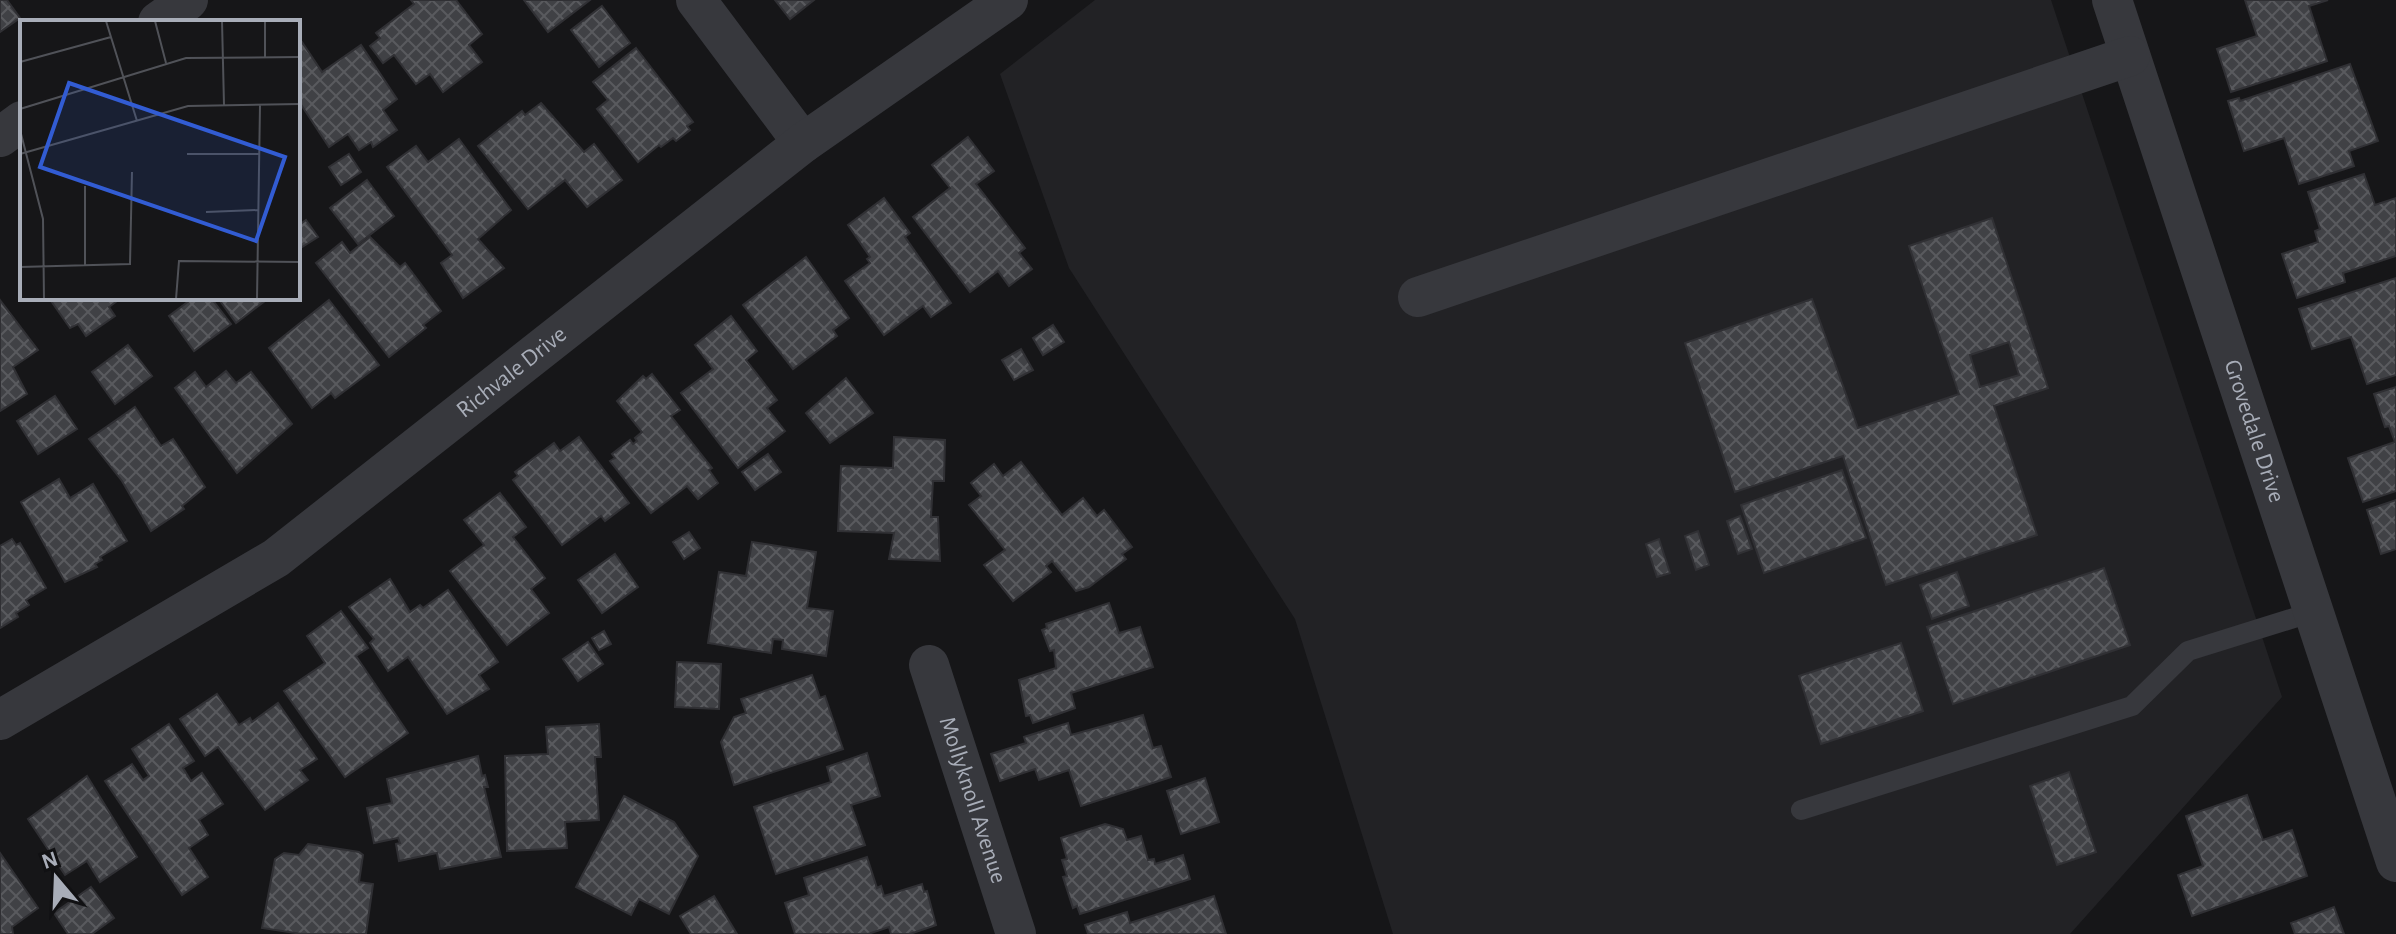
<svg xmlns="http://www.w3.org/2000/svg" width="2396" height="934" font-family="'Alegreya Sans',sans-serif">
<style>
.built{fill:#222225}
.building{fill:url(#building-cross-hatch);stroke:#303034;stroke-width:2;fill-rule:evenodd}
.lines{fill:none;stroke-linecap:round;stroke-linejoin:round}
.lane{stroke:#37383d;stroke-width:20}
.street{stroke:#37383d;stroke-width:40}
.labels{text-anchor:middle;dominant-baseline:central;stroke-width:6;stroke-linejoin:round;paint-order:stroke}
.street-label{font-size:24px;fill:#a8adb8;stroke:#111113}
.inset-road{fill:none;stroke:#505258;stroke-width:2}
.view{fill:#325cd3;fill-opacity:0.15;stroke:#325cd3;stroke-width:4}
.inset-edge{fill:none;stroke:#a8adb8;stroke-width:4}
</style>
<defs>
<pattern id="building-cross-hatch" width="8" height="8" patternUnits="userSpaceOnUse" patternTransform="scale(2)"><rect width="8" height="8" fill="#404145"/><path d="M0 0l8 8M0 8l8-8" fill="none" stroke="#595a5e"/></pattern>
</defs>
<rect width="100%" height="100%" fill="#161618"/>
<polygon class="built" points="1095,0 2051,0 2282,697 2070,934 1393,934 1295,619 1069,268 1000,74"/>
<g class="building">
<polygon points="0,0 7,0 20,18 0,32"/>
<polygon points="411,0 456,0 482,34 469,45 482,62 443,92 430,74 416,84 394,55 383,63 370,46 380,38 376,33 414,4"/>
<polygon points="524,0 590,0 548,32"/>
<polygon points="775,0 814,0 790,19"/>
<polygon points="2245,0 2328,0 2309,6 2327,61 2231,92 2217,49 2257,36"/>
<polygon points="602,6 630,43 599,67 571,30"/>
<polygon points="302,42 322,72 361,45 397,99 383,110 397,130 373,147 371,142 359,150 348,134 329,147 298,100 298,44"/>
<polygon points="636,48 693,122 687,126 690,130 676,141 673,138 661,147 659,145 638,162 597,109 608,100 593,82"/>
<polygon points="2350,64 2378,141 2349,151 2354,166 2299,184 2284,138 2244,151 2228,101 2239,98 2240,101"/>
<polygon points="541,103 584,152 594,144 622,180 587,207 565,180 528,209 478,146 522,111 525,115"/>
<polygon points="968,137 994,171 976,184 1025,248 1019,253 1032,269 1009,286 998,271 970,292 913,217 950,188 932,165"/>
<polygon points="459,139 511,210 478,239 504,268 463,298 441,263 452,255 387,167 416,146 428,162"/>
<polygon points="349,154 361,172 341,185 329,167"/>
<polygon points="2364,174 2375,205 2396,198 2396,256 2343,273 2345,282 2297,298 2282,254 2318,242 2315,231 2320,229 2308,192"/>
<polygon points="367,180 394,216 358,244 330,208"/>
<polygon points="884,198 910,233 905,237 951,303 931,317 923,306 884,335 845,281 870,263 867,259 870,257 848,225"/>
<path d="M1992 218 2048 388 1994 406 2037 535 1886 585 1843 456 1735 492 1685 343 1812 299 1858 428 1959 394 1909 246ZM2009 342 2019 375 1980 387 1970 355Z"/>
<polygon points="306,220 318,237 299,249 298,226"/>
<polygon points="370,237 400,267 405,263 441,311 423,325 426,328 389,357 316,263 342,242 350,253"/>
<polygon points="806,257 849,318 833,330 837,336 793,369 743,305"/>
<polygon points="2396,278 2396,375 2367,384 2351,337 2312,349 2299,309"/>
<polygon points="49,298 121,298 109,307 115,316 86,336 78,324 70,328"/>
<polygon points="193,298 211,298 231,324 194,351 169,316"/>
<polygon points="218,298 269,298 236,323"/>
<polygon points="0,300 38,350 13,367 27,394 0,411"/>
<polygon points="329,300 379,365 335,398 331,393 312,408 269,348"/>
<polygon points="731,316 757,351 746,360 777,400 767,408 785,431 738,468 681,393 713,369 695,345"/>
<polygon points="1053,325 1064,342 1043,355 1033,338"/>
<polygon points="128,345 152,376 115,404 92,372"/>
<polygon points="1021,349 1033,370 1014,380 1002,360"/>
<polygon points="226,371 236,383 251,372 292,424 237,473 175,388 195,372 206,387"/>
<polygon points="652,374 680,410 671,416 712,468 709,470 718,483 698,499 687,486 651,513 610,461 615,458 612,454 630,440 633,444 637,441 635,438 642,432 617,401 643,376 646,379"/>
<polygon points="846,378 873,413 830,443 806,413"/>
<polygon points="2396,387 2396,491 2363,502 2348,458 2395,442 2389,426 2385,427 2374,394"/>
<polygon points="55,396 77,429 38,454 17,421"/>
<polygon points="135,407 161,446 173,439 205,487 182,506 184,509 151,531 122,481 89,439"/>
<polygon points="579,437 629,503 605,521 601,516 562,545 513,480 518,476 515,472 554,443 560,451"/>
<polygon points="894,437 945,440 944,481 933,481 931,517 938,517 940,561 889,559 894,533 838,531 841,466 893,468"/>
<polygon points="768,454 781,472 755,490 742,472"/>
<polygon points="1021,462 1062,515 1083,498 1097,516 1104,510 1132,547 1122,554 1126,559 1089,587 1076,591 1052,561 1046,566 1051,572 1013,601 984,565 1005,550 969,505 981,496 971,483 994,464 1003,476"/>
<polygon points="1842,470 1866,538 1764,573 1741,505"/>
<polygon points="59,479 70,498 93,484 127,541 100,557 102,560 95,564 97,567 65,582 21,502"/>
<polygon points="500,493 526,527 513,537 545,578 531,589 549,613 507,645 450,571 484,545 464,520"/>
<polygon points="2396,500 2396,549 2381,554 2367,510"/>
<polygon points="1740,516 1752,549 1738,554 1727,521"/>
<polygon points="1698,531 1709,565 1696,570 1685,536"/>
<polygon points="689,532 700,548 684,559 673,542"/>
<polygon points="12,539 16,545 20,543 46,588 26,600 29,605 16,613 18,617 0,628 0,546"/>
<polygon points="1659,539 1670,573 1657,577 1646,544"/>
<polygon points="752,542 816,552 807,608 833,611 826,656 782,649 783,640 773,639 771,653 708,643 719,572 746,576"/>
<polygon points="615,554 638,587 602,613 578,580"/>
<polygon points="2104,568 2130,645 1953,704 1927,627"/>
<polygon points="1957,572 1969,606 1932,619 1920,585"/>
<polygon points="390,579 410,612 420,605 423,608 448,590 498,662 479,675 489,689 447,714 408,657 388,671 370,643 374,639 349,607"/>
<polygon points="1109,603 1119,633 1140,627 1153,667 1071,693 1075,708 1033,723 1030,715 1026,716 1019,680 1056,668 1054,650 1050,651 1042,630 1047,628 1046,624"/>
<polygon points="341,611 368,648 356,656 408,733 345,777 284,691 325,663 307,636"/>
<polygon points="604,631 611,644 599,650 592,638"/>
<polygon points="588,642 603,664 578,681 563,659"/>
<polygon points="1901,643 1923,711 1821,744 1799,676"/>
<polygon points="677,662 721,664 719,709 675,707"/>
<polygon points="812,675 820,698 825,696 843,749 734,785 721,742 734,717 746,713 741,699"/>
<polygon points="217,694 239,725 250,718 252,722 278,703 317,759 300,770 308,780 265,810 218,747 205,756 180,719"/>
<polygon points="1143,715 1153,748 1161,746 1171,777 1081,806 1069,770 1039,780 1035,769 1000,781 991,754 1026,743 1024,737 1068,723 1071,735"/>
<polygon points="169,724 194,761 183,768 191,781 202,773 223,804 199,820 208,835 189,848 208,877 182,895 105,781 132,764 143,780 149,776 132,749"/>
<polygon points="599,724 601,757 595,757 599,820 565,822 567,848 507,851 505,756 548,754 546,727"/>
<polygon points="867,753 880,796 851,805 865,845 776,874 754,807 831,782 827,767"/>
<polygon points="478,756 482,776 485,775 488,787 484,787 501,857 440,869 437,853 399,861 396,844 400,843 398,838 374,843 367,808 392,803 387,779"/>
<polygon points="2069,772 2096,852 2057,865 2030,786"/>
<polygon points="87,776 137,857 100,882 87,861 65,875 28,819"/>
<polygon points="1205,778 1219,822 1181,834 1167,791"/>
<polygon points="2247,795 2263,840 2292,830 2307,876 2192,916 2178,875 2203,866 2186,816"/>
<polygon points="624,796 674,822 698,856 669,914 639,899 631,915 576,887"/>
<polygon points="1105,824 1123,829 1127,840 1141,836 1148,860 1154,859 1155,864 1183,855 1190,879 1080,914 1077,906 1073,908 1063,877 1067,876 1062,860 1067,859 1061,838"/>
<polygon points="308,844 359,852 363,855 359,882 373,884 366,934 302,934 262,928 275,859 284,853 299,855"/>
<polygon points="0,853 38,908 12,927 13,934 0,934"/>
<polygon points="867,857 877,888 881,886 884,896 922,884 924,892 927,891 936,925 910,934 891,934 889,927 868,934 795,934 785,903 809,895 804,878"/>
<polygon points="91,887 114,918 92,934 68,934 54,913"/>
<polygon points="714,896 737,934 691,934 680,916"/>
<polygon points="1214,896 1226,934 1088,934 1085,925 1127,912 1130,923"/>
<polygon points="2334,907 2344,934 2295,934 2291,923"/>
</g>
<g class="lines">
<polyline class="lane" points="1801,810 2132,706 2188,651 2313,612"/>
<g class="street">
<polyline points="696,0 803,143"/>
<path id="s1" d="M2112 0 2396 862"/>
<polyline points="158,22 188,0"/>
<polyline points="0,137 22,121"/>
<polyline points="1418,297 2130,56"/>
<path id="s2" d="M929 665 1016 934"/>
<path id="s3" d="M0 720 276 558 803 143 1008 0"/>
</g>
</g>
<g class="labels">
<g class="street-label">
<text stroke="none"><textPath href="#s3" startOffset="620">Richvale Drive</textPath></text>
<text stroke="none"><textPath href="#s1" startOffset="454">Grovedale Drive</textPath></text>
<text stroke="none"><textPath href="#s2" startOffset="142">Mollyknoll Avenue</textPath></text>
</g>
</g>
<g transform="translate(20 20)">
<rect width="280" height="280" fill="#161618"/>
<path class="inset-road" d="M86 1 117 101M135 1 146 43M202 1 204 85M245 37V1M0 42 91 17M0 89 166 38 280 37M0 110 23 199 24 279M0 134 168 86 280 84M167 134H239M65 166V245M186 192 238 190M0 247 110 244 112 152M156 279 159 241 280 242M237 279 240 85"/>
<path class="view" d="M49 63 265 137 236 221 20 147Z"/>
<rect width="280" height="280" class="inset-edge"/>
</g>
<g transform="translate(56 878) rotate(341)" stroke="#111113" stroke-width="6" paint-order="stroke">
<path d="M0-6L14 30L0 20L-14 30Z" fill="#a8adb8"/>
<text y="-12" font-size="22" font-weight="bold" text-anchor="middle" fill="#a8adb8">N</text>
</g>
</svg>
